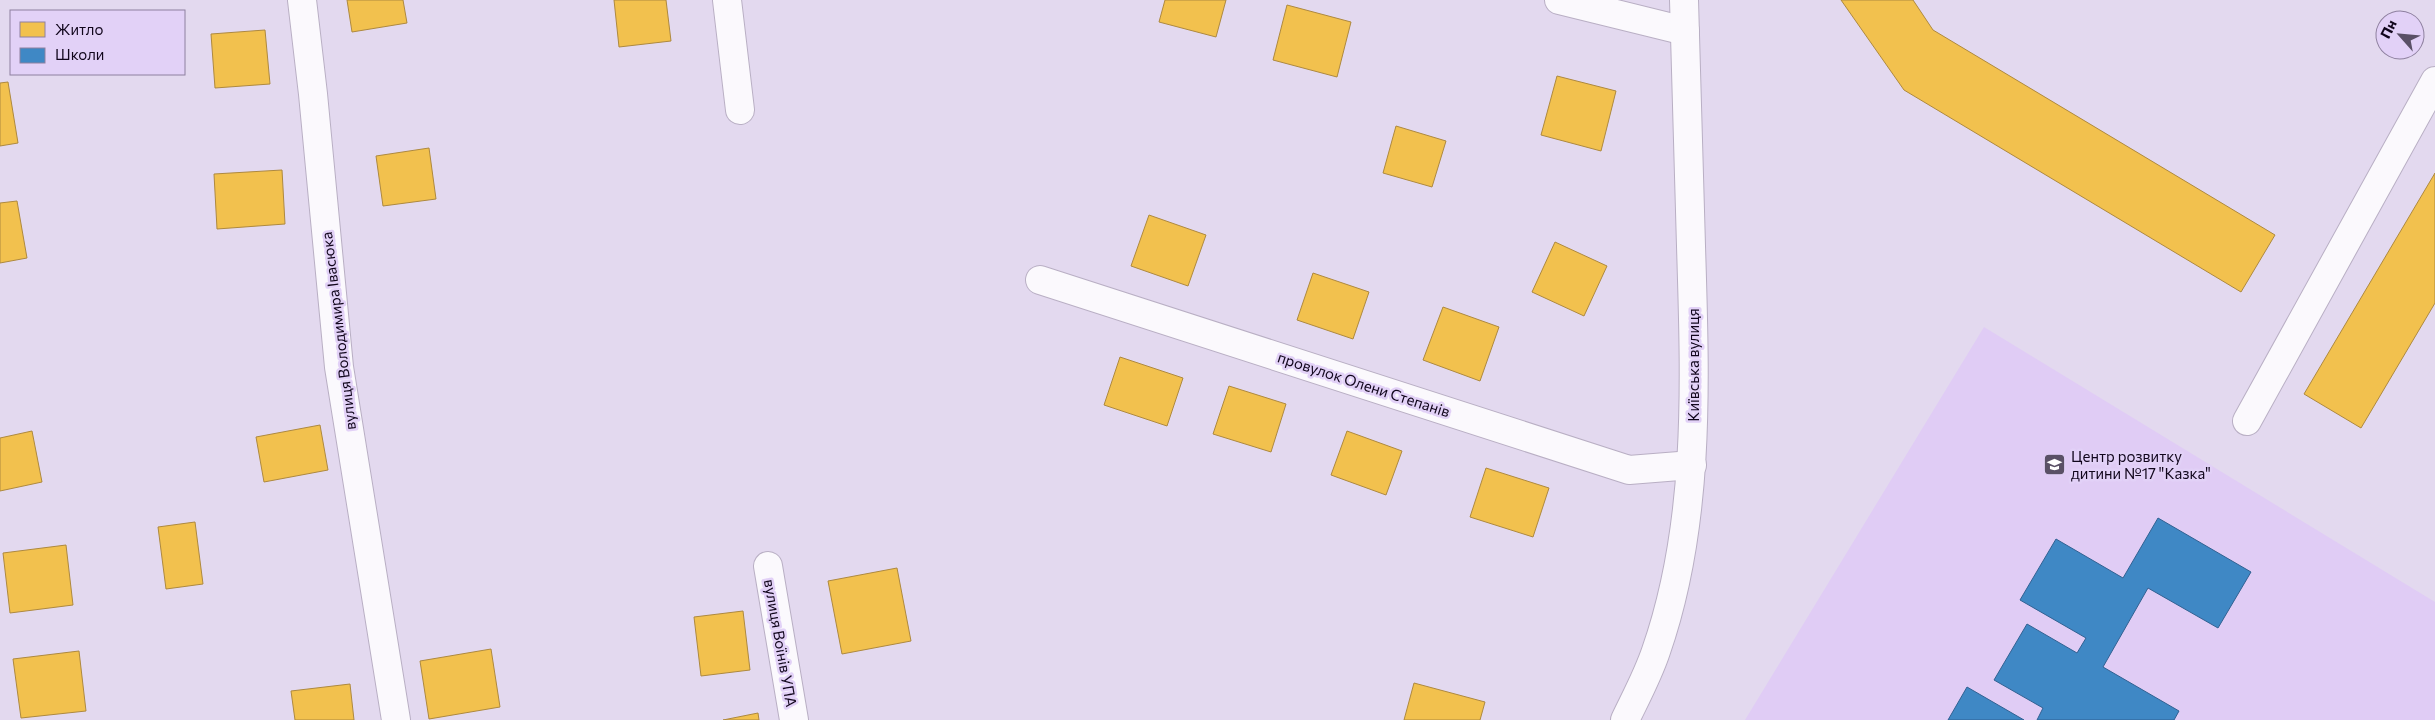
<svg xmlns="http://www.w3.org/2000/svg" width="2435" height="720" font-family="Commissioner,sans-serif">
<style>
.built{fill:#e0ccf5}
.homes{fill:#f2c14e;stroke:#ae893f}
.schools{fill:#3f88c5;stroke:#316192}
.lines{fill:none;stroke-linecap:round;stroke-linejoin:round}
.minor-casing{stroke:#b9afc4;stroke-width:30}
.minor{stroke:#fbf9fd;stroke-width:28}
.labels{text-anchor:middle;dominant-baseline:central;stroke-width:5;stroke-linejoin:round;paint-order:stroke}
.street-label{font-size:15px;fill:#11061c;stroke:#e2d1f7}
.poi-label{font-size:15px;fill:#11061c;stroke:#e2d1f7;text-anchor:start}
</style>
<rect width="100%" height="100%" fill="#e3d9ef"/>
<polygon class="built" points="1984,327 2435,602 2435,720 1745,720"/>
<g class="homes">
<polygon points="347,0 403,0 407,23 352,32"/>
<polygon points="614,0 666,0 671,41 619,47"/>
<polygon points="1165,0 1226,0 1216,37 1159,22"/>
<polygon points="1841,0 1913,0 1933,30 2275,235 2241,292 1904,90"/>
<polygon points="1287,5 1351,22 1337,77 1273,60"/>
<polygon points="265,30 270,84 215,88 211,34"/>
<polygon points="1557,76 1616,91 1601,151 1541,135"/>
<polygon points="8,82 18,143 0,146 0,83"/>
<polygon points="1396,126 1446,141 1432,187 1383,173"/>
<polygon points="429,148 436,199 383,206 376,156"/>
<polygon points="282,170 285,224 217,229 214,174"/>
<polygon points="2435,173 2435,303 2361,428 2304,394"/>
<polygon points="17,201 27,258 0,263 0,203"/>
<polygon points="1149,215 1206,235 1188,286 1131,266"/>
<polygon points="1555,242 1607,266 1584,316 1532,292"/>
<polygon points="1313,273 1369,292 1353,339 1297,320"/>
<polygon points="1443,307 1499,327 1480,381 1423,360"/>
<polygon points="1120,357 1183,378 1167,426 1104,405"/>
<polygon points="1229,386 1286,404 1271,452 1213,434"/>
<polygon points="320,425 328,470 264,482 256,437"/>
<polygon points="32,431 42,482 0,491 0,438"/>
<polygon points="1347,431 1402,451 1386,495 1331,475"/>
<polygon points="1486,468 1549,488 1533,537 1470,517"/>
<polygon points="195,522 203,584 166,589 158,527"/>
<polygon points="66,545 73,605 10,613 3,553"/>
<polygon points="897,568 911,641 842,654 828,581"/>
<polygon points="743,611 750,670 701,676 694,617"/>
<polygon points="491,649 500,707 429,719 420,661"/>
<polygon points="79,651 86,711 21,718 13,659"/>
<polygon points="1414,683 1485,702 1480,720 1404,720"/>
<polygon points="350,684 354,720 295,720 291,691"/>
<polygon points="758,713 759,720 723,720"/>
</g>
<g class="schools">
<polygon points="2158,518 2251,572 2218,628 2148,588 2103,667 2179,711 2174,720 2037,720 2043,708 1994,680 2027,624 2077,653 2086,638 2020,600 2056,539 2123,578"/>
<polygon points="1967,687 2024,720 1948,720"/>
</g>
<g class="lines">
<defs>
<g id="minor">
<polyline points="302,0 313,94 339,367 396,720"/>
<polyline points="727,0 740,110"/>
<polyline points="1559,0 1685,31"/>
<polyline points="1040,280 1629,470 1692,465"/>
<polyline points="2247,421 2435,81"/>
<polyline points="768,566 794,720"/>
<path d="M1625 720C1636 697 1648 675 1656 651 1701 522 1695 380 1691 246 1689 164 1687 82 1684 0"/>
</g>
</defs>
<use href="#minor" class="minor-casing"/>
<use href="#minor" class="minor"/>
</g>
<defs>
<symbol id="school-square" viewBox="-11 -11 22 22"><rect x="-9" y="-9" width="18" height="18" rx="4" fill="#5a5066" stroke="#e2d1f7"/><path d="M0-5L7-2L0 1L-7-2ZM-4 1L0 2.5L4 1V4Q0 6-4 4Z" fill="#fff"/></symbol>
</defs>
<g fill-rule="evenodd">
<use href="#school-square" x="2042" y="452" width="25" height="25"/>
</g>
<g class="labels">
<g class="street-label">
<text transform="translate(338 331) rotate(-97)">вулиця Володимира Івасюка</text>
<text transform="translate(1693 365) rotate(-90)">Київська вулиця</text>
<text transform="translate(1364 384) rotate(18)">провулок Олени Степанів</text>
<text transform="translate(781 643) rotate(80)">вулиця Воїнів УПА</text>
</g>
<g class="poi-label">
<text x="2071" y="456">Центр розвитку<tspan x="2071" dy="17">дитини №17 "Казка"</tspan></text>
</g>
</g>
<rect x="10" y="10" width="175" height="65" fill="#e2d1f7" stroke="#8e809f"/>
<rect x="20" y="22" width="25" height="15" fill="#f2c14e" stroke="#8e809f"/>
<text x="55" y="35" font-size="15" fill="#11061c">Житло</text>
<rect x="20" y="48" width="25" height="15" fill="#3f88c5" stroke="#8e809f"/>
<text x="55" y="60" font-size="15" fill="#11061c">Школи</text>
<g transform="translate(2400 35) rotate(297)"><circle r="24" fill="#e2d1f7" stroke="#8e809f"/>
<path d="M0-4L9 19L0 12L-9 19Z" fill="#5a5066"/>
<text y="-8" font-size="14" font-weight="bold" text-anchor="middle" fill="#11061c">Пн</text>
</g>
</svg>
